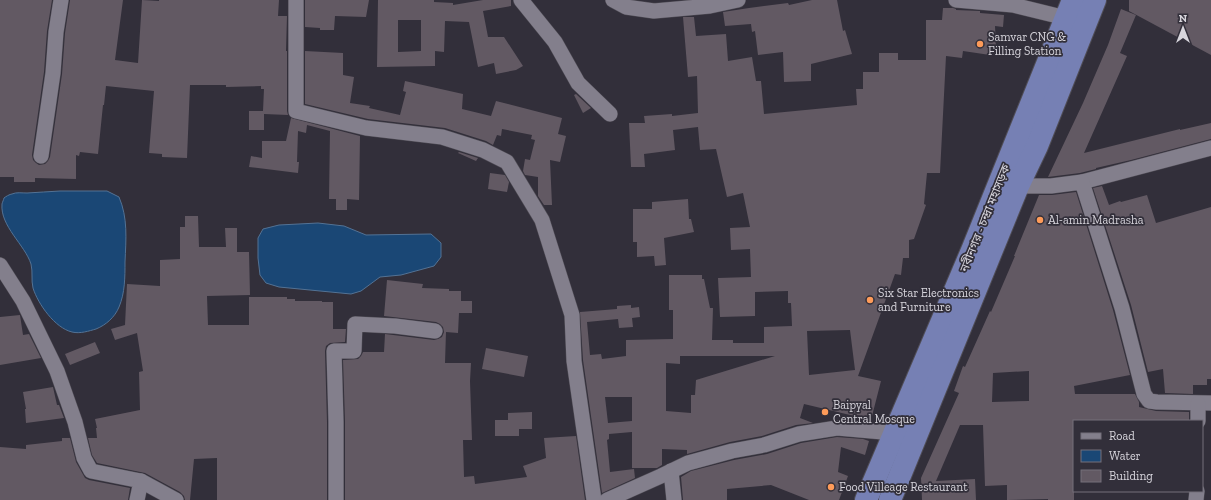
<svg xmlns="http://www.w3.org/2000/svg" width="1211" height="500" font-family="'Zilla Slab','Noto Sans Bengali',serif">
<style>
.water{fill:#1a4775;stroke:#537294}
.building{fill:#625963;fill-rule:evenodd}
.lines{fill:none;stroke-linecap:round;stroke-linejoin:round}
.minor-casing{stroke:#4f4c55;stroke-width:16}
.trunk-casing{stroke:#4f4c55;stroke-width:24}
.minor{stroke:#837f8c;stroke-width:15}
.trunk{stroke:#7680b4;stroke-width:22}
.poi-dot{fill:#fe9b59;stroke:#322f3a;stroke-width:1.5}
.labels{text-anchor:middle;dominant-baseline:central;stroke-width:3.5;stroke-linejoin:round;paint-order:stroke}
.poi-label{font-size:12px;fill:#d7d5dc;stroke:#322f3a;text-anchor:start}
.street-label{font-size:12px;fill:#d7d5dc;stroke:#322f3a}
</style>
<rect width="100%" height="100%" fill="#322f3a"/>
<g class="water">
<path d="M60 191H107L119 197C128 218 126 239 125 262 125 277 125 293 119 307 115 317 106 325 96 329 89 331 80 334 72 332 55 328 38 304 33 288 31 280 33 272 31 264 25 245 0 226 2 204 2 203 4 199 4 198 5 197 10 194 12 194 16 192 22 193 27 193 38 192 49 192 60 191Z"/>
<polygon points="318,223 344,226 366,235 431,234 441,243 441,257 434,266 401,275 380,277 361,291 351,294 279,287 266,283 260,275 258,258 258,238 263,229 279,225"/>
</g>
<g class="building">
<polygon points="0,0 52,0 47,31 44,72 32,155 33,160 36,163 39,165 45,164 48,161 50,157 62,74 65,33 70,0 123,0 115,60 138,63 142,0 159,1 159,0 279,0 278,16 287,16 286,51 287,51 287,111 288,115 264,114 264,130 249,130 249,111 263,111 264,89 261,89 261,86 226,87 226,85 190,85 187,158 162,157 162,154 149,153 154,91 106,86 104,105 103,105 98,154 80,152 79,156 76,155 76,179 35,178 35,182 14,182 14,177 0,177"/>
<polygon points="305,0 369,0 366,17 335,16 334,30 320,30 320,28 305,27"/>
<path d="M378 0H434V2L453 3V5L483 0H511V6L483 11 488 37H504L523 66 516 70 496 74 494 63 478 67 469 22 445 21 444 52 435 51V66L377 67ZM398 20H421V51L398 52Z"/>
<polygon points="812,0 837,0 843,31 845,30 852,54 811,64 811,81 784,82 783,52 758,55 755,31 752,32 751,24 725,26 723,12 749,8 788,3 789,5"/>
<polygon points="1129,0 1211,0 1211,55 1129,11"/>
<path d="M943 8H953L956 9V10L980 11V13L1004 15 1003 27 995 26 996 48 993 53 990 55 963 51 962 58 946 56 940 173H927L924 204 926 205 914 239 909 240V258H903L901 275 895 274 858 376 881 381 871 420 804 404 800 418 813 423 796 425 762 436 730 442 687 454V450L662 449V465L657 468H632V432L609 434V439L607 440 610 472 634 469 635 478 602 493 583 360 580 312 617 309V306L631 305V308L639 307 640 317 632 318 633 327 619 328 618 319 587 322 590 355 601 354 602 359 626 356V340L673 339V310H669V275H702V279H704L710 308H713L712 340H733V343H764V327L792 326 791 303H788V291L755 292V316L720 317 718 278 751 277 750 249 731 250 730 228 750 227 743 193 727 197 716 149 700 150 698 127 673 130 675 150 644 154 645 167H631L629 123H645L644 116 672 114V116L698 113 697 76 688 77 683 17H694L696 36 726 34 728 61 752 57 756 81H761L764 114 857 105 856 89H863V72H879V53H898V60H926V20H942ZM850 330 855 370 809 375 807 331ZM680 356H775L696 380 695 395H691V413L666 411V363L680 364ZM605 397H632V421L608 423Z"/>
<polygon points="1121,9 1136,15 1120,53 1127,56 1084,153 1180,129 1180,130 1211,123 1211,139 1131,160 1096,168 1096,169 1080,173 1048,177 1083,103 1108,45"/>
<polygon points="305,51 343,53 343,75 354,77 350,103 370,106 369,108 400,115 406,92 403,91 405,81 463,94 462,109 491,116 496,101 562,118 558,134 566,136 560,162 550,160 552,205 544,205 538,196 538,177 525,175 523,171 525,159 530,160 535,140 531,139 532,135 502,129 501,136 497,135 493,145 486,141 445,128 368,119 305,104"/>
<polygon points="576,94 591,108 583,113 574,95"/>
<polygon points="291,118 360,136 359,200 347,199 347,210 336,210 336,199 329,199 330,131 307,125 306,133 298,131 297,162 299,162 298,173 249,167 251,156 262,158 262,141 286,141"/>
<polygon points="459,152 478,158 476,161 458,153"/>
<polygon points="490,173 505,175 509,182 507,192 488,189"/>
<polygon points="1102,186 1109,205 1120,201 1121,202 1147,195 1156,223 1211,207 1211,379 1207,379 1207,385 1193,385 1193,394 1165,393 1163,369 1148,372 1131,305 1093,188"/>
<path d="M1076 192 1113 310 1130 375 1074 386 1075 394H1135L1139 402V407L1156 411 1189 412V421H1074V500H1048V499L1007 500V485L985 486 983 425H960L936 481 975 479 976 500H922L921 478 959 393 954 391 963 366 965 367 990 311 991 312 1015 256H1014L1039 195H1052ZM1029 371V401L992 402 993 373Z"/>
<polygon points="688,199 689,219 691,219 694,232 664,238 666,265 655,266 654,256 637,257 637,242 633,242 633,209 652,209 652,202"/>
<polygon points="185,216 198,216 199,247 226,247 225,228 237,228 237,252 249,252 250,295 207,296 208,325 249,325 249,297 287,297 287,299 295,299 295,301 322,301 322,302 333,302 333,329 346,329 345,342 330,343 326,346 325,351 327,422 327,500 217,500 217,458 194,459 190,500 185,500 184,496 180,492 145,473 97,463 92,455 88,438 97,438 96,428 97,428 95,419 140,410 139,372 143,371 137,333 115,340 111,329 125,325 127,284 160,286 160,260 180,259 180,227 185,227"/>
<polygon points="387,280 423,284 422,288 449,289 449,291 461,291 461,301 472,301 472,313 459,313 458,333 446,332 445,363 471,363 470,381 472,440 463,440 464,477 474,476 475,484 527,477 523,466 546,458 544,438 576,436 585,500 345,500 345,422 343,360 358,359 361,356 363,352 384,352 385,334 434,340 438,339 442,337 444,332 443,327 440,324 436,322 384,316"/>
<polygon points="20,315 23,335 29,334 41,358 0,365 0,317"/>
<polygon points="95,342 100,353 70,365 65,354"/>
<polygon points="486,348 528,356 524,377 482,369"/>
<polygon points="53,387 57,405 59,405 64,418 26,423 25,409 26,409 23,392"/>
<polygon points="532,412 532,429 519,429 519,436 495,436 495,420 508,420 508,413"/>
<polygon points="837,437 863,439 869,441 865,455 841,447 838,472 848,476 839,500 809,500 771,485 727,489 727,500 683,500 681,477 691,471 734,460 767,454 801,443"/>
<polygon points="62,438 70,438 76,462 85,478 89,480 130,488 128,500 0,500 0,447 26,449 26,445 62,441"/>
</g>
<g class="lines">
<defs>
<g id="minor">
<polyline points="296,0 296,111 366,128 442,137 483,150 507,162 542,220 572,315 574,361 594,500"/>
<polyline points="521,0 555,42 578,83 610,114"/>
<polyline points="613,0 626,7 654,11 710,6 738,0"/>
<polyline points="956,0 1013,5 1066,18"/>
<polyline points="41,156 53,73 56,32 61,0"/>
<polyline points="1082,182 1211,148"/>
<polyline points="1018,186 1051,186 1082,182 1122,308 1144,394 1149,401 1157,402 1211,403"/>
<polyline points="0,265 23,301 57,371 75,422 84,458 91,471 141,481 137,500"/>
<polyline points="1198,404 1198,421"/>
<polyline points="671,471 674,500"/>
<polyline points="141,481 176,500"/>
<polyline points="336,500 336,422 334,351 354,351 355,324 395,326 435,331"/>
<polyline points="607,500 661,476 688,463 732,451 764,445 799,434 837,428 894,433"/>
<polyline points="1196,500 1197,491"/>
</g>
<g id="trunk">
<polyline points="866,500 973,248 1073,0"/>
<polyline points="890,500 1018,186 1037,146 1095,0"/>
</g>
</defs>
<use href="#minor" class="minor-casing"/>
<use href="#trunk" class="trunk-casing"/>
<use href="#minor" class="minor"/>
<use href="#trunk" class="trunk"/>
</g>
<g class="poi-dot">
<circle cx="980" cy="44" r="4"/>
<circle cx="1040" cy="220" r="4"/>
<circle cx="870" cy="300" r="4"/>
<circle cx="825" cy="412" r="4"/>
<circle cx="831" cy="487" r="4"/>
</g>
<g class="labels">
<g class="poi-label">
<text x="988" y="37">Samvar CNG &amp;<tspan x="988" dy="14">Filling Station</tspan></text>
<text x="1048" y="220">Al-amin Madrasha</text>
<text x="878" y="293">Six Star Electronics<tspan x="878" dy="14">and Furniture</tspan></text>
<text x="833" y="405">Baipyal<tspan x="833" dy="14">Central Mosque</tspan></text>
<text x="839" y="487">Food Villeage Restaurant</text>
</g>
<g class="street-label">
<text transform="translate(985 218) rotate(-68)">নবীনগর - চন্দ্রা মহাসড়ক</text>
</g>
</g>
<rect x="1073" y="420" width="130" height="72" fill="#322f3a" stroke="#74717b"/>
<rect x="1081" y="433" width="20" height="6" fill="#837f8c" stroke="#74717b"/>
<text x="1109" y="440" font-size="12" fill="#d7d5dc">Road</text>
<rect x="1081" y="450" width="20" height="12" fill="#1a4775" stroke="#74717b"/>
<text x="1109" y="460" font-size="12" fill="#d7d5dc">Water</text>
<rect x="1081" y="470" width="20" height="12" fill="#625963" stroke="#74717b"/>
<text x="1109" y="480" font-size="12" fill="#d7d5dc">Building</text>
<g transform="translate(1183 28)" stroke="#322f3a" stroke-width="3" paint-order="stroke">
<path d="M0-3L7 15L0 10L-7 15Z" fill="#d7d5dc"/>
<text y="-6" font-size="11" font-weight="bold" text-anchor="middle" fill="#d7d5dc">N</text>
</g>
</svg>
